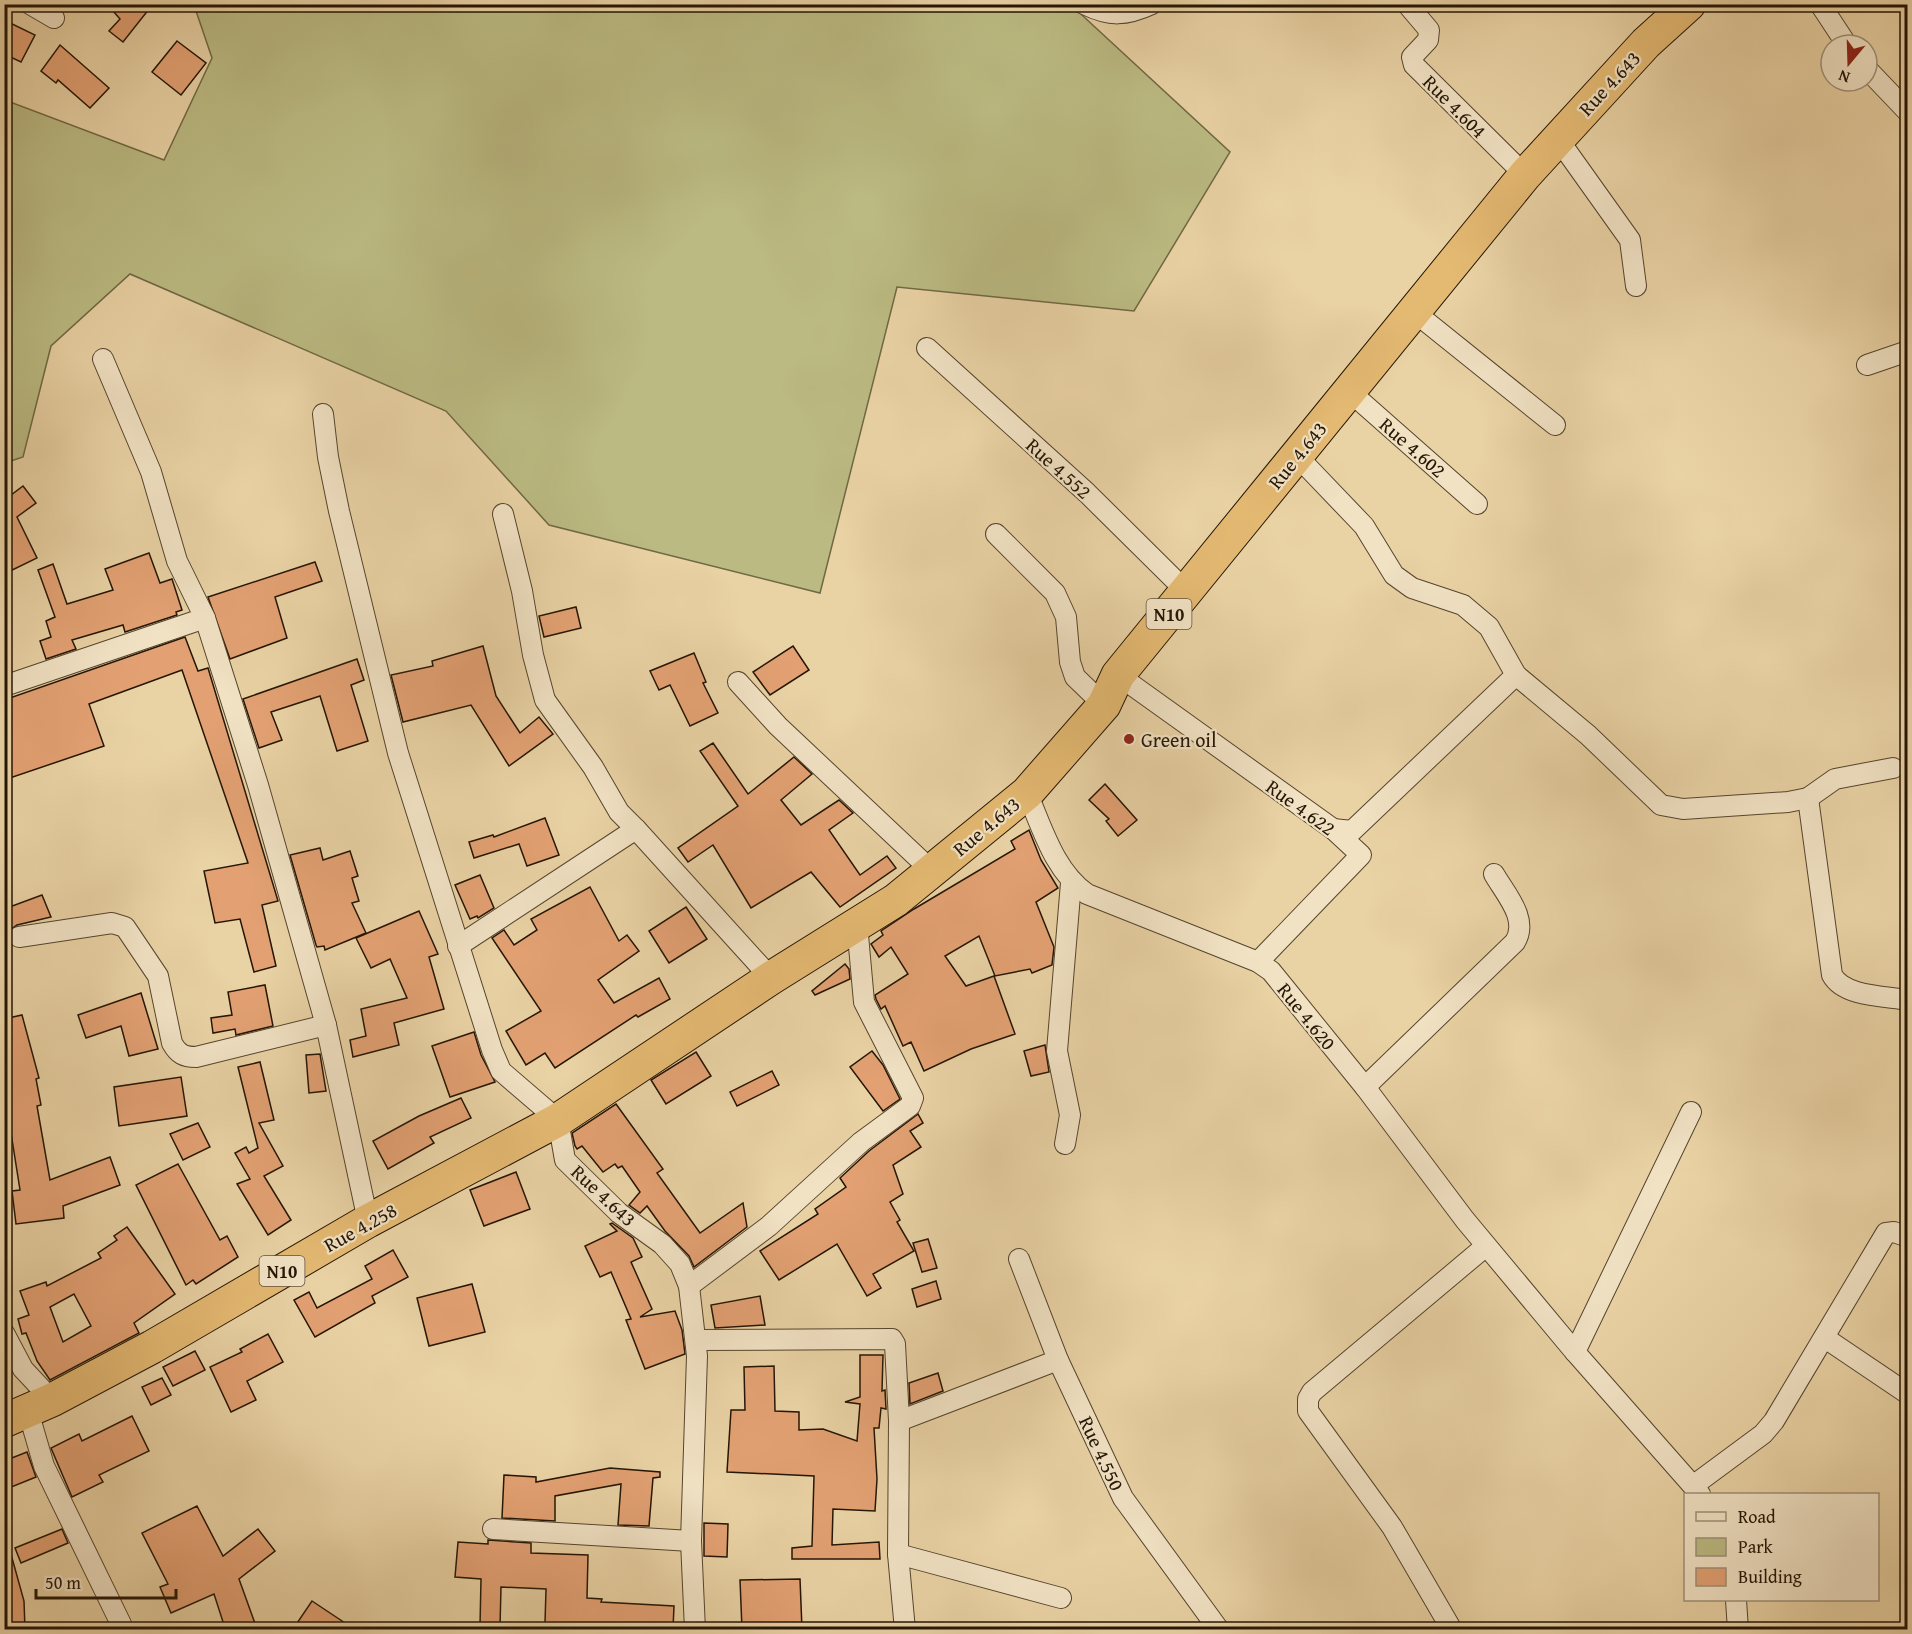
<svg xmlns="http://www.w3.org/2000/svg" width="1912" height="1634" font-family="'Gentium Book Plus',serif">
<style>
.green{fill:#bbba82;stroke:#706844;stroke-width:1.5}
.building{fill:#e3a173;stroke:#241505;stroke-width:1.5;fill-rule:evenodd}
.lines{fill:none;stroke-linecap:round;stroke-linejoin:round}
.street-casing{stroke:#55442d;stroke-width:22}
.highway-casing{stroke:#241505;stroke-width:35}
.street{stroke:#f1e2c4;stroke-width:20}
.highway{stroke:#e4b972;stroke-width:33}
.poi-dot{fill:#8f2418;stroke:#f1e2c4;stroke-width:2}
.labels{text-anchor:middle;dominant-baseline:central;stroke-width:4.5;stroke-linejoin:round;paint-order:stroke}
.shield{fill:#f1e2c4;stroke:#62523e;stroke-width:1.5}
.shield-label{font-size:18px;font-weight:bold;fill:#241505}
.street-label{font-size:20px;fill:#241505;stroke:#f1e2c4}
.poi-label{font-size:20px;fill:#241505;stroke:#f1e2c4;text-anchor:start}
</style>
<rect width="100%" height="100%" fill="#e9d2a4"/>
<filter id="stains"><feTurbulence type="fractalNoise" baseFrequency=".00333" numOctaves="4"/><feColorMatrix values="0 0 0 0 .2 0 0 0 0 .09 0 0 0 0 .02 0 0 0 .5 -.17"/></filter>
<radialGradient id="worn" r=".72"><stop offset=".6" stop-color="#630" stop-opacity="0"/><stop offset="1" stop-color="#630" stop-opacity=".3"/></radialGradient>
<polygon class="green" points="1070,4 1230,152 1134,311 897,287 820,593 549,525 446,411 130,274 51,346 23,457 5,463 5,100 164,160 212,58 194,5"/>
<g class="building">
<polygon points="107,4 153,4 123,42 109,31 120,19"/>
<polygon points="4,20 35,35 21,62 4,54"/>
<polygon points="177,41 206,63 181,95 152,72"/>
<polygon points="60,45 109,88 90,108 58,80 56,83 41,71"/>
<polygon points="23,486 36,503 17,517 37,558 4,574 4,492 7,498"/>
<polygon points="149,553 160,583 172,579 182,610 176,612 177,615 125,632 123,625 72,640 76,649 46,659 40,641 51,637 46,621 55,617 38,570 53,564 67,604 113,590 105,569"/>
<polygon points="315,562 322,581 275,597 287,638 230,659 208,597"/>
<polygon points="576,607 581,628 544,637 539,616"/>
<polygon points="185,637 198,671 208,668 278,901 262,905 276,966 254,972 240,919 215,923 204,871 248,863 182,670 89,704 104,746 4,780 4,700"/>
<polygon points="483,646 496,696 520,733 539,717 553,734 509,766 471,705 403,722 391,675 433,666 432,661"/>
<polygon points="793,646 809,670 770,695 753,672"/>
<polygon points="694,653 706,682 703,683 718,713 690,726 670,685 659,690 650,671"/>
<polygon points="357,659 364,680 351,685 368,741 337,751 320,696 271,712 282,740 259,748 243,699"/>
<polygon points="713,743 748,794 794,757 812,774 781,800 801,825 839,800 853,813 829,830 860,875 887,856 896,868 840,907 811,872 751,908 713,845 688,862 678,848 738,806 700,751"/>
<polygon points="1105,784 1137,820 1118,836 1106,821 1109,819 1089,800"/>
<polygon points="545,818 559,855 527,866 519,844 474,858 469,842 493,835 494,837"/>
<polygon points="1029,830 1041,860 1058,888 1036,902 1054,947 1052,965 1032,973 1030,969 995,976 979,936 945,956 966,986 994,976 1015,1034 971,1049 924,1071 911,1042 903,1046 885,1006 881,1009 876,999 875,995 908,974 891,947 879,957 871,944 883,935 881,931 914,909 1015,849 1011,841"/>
<polygon points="320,848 323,860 350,851 358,876 352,878 359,901 352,903 366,933 325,950 324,946 317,947 316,945 290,855"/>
<polygon points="480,875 494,908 478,918 477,916 470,919 455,885"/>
<polygon points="590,887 619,941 627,935 639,951 598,980 614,1003 659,978 670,999 638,1017 636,1015 555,1068 545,1053 526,1065 506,1031 541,1011 492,938 504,930 514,945 537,930 531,919"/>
<polygon points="42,895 51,917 17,925 4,934 4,909"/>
<polygon points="686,907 707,939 669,963 649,931"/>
<polygon points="419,911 438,954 429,957 444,1009 394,1023 399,1045 353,1057 350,1040 366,1036 361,1009 407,998 390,959 371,968 356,938"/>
<polygon points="845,964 849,969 850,979 815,995 812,991"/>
<polygon points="265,985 273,1026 236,1035 235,1029 213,1033 211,1018 232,1015 228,992"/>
<polygon points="141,993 158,1049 129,1056 121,1026 86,1038 78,1015"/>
<polygon points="22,1015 39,1078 36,1079 41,1105 37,1106 50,1180 110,1157 120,1185 63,1206 64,1218 16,1224 12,1191 20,1190 11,1133 4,1134 4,1019"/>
<polygon points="474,1032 481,1055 495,1082 450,1097 432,1046"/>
<polygon points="1045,1045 1049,1072 1031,1076 1024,1051"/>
<polygon points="872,1051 883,1065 900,1099 883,1111 850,1067"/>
<polygon points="696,1052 711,1076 666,1104 651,1080"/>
<polygon points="320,1054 326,1091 309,1093 306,1055"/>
<polygon points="260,1062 274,1120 259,1123 283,1166 264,1176 291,1220 268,1235 237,1184 250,1179 235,1153 246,1147 249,1153 258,1148 238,1067"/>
<polygon points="772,1071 779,1085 737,1106 730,1092"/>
<polygon points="181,1077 187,1116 119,1126 114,1087"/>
<polygon points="461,1098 471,1118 430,1137 434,1143 388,1169 373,1141 419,1116"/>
<polygon points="616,1104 663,1169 657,1173 700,1233 743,1203 747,1227 694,1267 689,1256 665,1231 647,1206 640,1213 629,1205 640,1192 622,1166 618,1168 615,1164 603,1172 582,1146 577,1149 575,1146 572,1133"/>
<polygon points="918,1114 923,1123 910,1131 921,1147 893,1165 903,1194 890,1202 900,1220 897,1222 914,1251 873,1274 881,1288 867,1296 837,1244 779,1280 760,1251 818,1214 815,1209 846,1187 840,1178 869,1151"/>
<polygon points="198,1123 210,1147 183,1160 170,1134"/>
<polygon points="178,1164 220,1240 227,1236 238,1257 196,1284 193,1280 186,1285 136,1185"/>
<polygon points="516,1172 530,1209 484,1226 470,1190"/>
<polygon points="612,1223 633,1238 642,1257 631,1262 652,1309 640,1317 675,1311 682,1330 685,1354 645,1369 626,1320 631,1319 611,1272 600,1277 585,1246 617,1231 610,1224"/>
<path d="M127 1227 175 1294 134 1323 139 1333 50 1380 37 1361 26 1333 22 1334 18 1319 29 1315 20 1291 46 1282 47 1286 101 1258 98 1253 117 1240 114 1236ZM74 1294 91 1326 63 1342 50 1307Z"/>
<polygon points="928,1239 937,1268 922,1272 913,1243"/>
<polygon points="393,1250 408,1277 372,1296 375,1303 315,1337 294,1300 309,1292 317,1308 372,1279 365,1266"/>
<polygon points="936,1281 941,1299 917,1307 912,1289"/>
<polygon points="472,1284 485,1332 429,1346 417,1298"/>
<polygon points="760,1296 765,1325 715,1328 711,1305"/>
<polygon points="268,1334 283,1362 247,1381 256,1400 231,1412 210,1367 242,1352 240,1349"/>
<polygon points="195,1351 205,1370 173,1386 163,1367"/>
<polygon points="860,1355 883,1355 882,1391 885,1390 886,1409 881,1408 879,1428 874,1428 877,1479 875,1511 833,1509 832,1545 879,1542 880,1559 792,1559 792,1548 812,1546 814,1476 727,1472 731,1410 745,1410 744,1367 774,1366 775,1411 799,1412 799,1430 823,1429 857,1441 860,1404 845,1402 860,1397"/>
<polygon points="938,1373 943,1391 910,1404 909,1383"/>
<polygon points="162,1378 171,1395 151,1405 142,1387"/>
<polygon points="132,1416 149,1451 99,1475 103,1482 72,1497 51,1448 79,1434 82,1441"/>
<polygon points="27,1452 36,1477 4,1490 4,1461"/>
<polygon points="610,1468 660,1472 660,1477 653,1478 649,1526 618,1525 621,1484 555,1496 555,1521 502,1518 504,1475 536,1477 536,1482"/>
<polygon points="197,1506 223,1556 258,1529 275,1551 239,1579 257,1629 230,1629 228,1623 224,1625 214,1594 171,1613 160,1587 168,1584 142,1533"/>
<polygon points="704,1523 728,1524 727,1557 704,1556"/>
<polygon points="62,1529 68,1543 21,1563 15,1548"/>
<polygon points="488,1540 531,1543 531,1553 588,1555 587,1598 602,1599 601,1602 674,1606 673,1629 597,1629 598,1624 545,1623 546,1589 501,1587 500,1627 480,1626 481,1579 455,1577 458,1542 488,1544"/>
<polygon points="4,1547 9,1547 24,1601 25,1629 4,1629"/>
<polygon points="800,1579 802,1629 742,1629 740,1580"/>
<polygon points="312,1601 354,1629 293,1629"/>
</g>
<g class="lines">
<defs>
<g id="street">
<polyline points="30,4 54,18"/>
<path d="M1084 4C1110 17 1126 16 1152 4"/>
<polyline points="1407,4 1429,30 1428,40 1412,57 1414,65 1525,175"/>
<polyline points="1820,4 1847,45"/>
<polyline points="1867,69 1908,112"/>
<polyline points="1558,139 1630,240 1636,286"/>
<polyline points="1413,311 1555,425"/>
<polyline points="927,348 1087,493 1187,592"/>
<polyline points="103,359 151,472 177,561 205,618 258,785 326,1025 368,1221"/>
<polyline points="1867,365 1908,351"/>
<polyline points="1349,391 1477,504"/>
<polyline points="323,414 328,457 339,511 398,753 492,1050 501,1071 558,1120 565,1160 619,1213 662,1244 680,1264 689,1286 697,1356 691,1541 695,1630"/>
<polyline points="1297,456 1364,526 1394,575 1412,588 1463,605 1489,627 1516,675 1588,735 1661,805 1683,809 1788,802 1808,798 1835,779 1893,768"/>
<polyline points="503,514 522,591 533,655 545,700 593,767 619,812 636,829"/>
<polyline points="996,534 1055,593 1066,617 1070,662 1075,677 1104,705"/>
<polyline points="1118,675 1333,829 1361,855 1258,962"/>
<polyline points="738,682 778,726 932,871"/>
<polyline points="4,686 205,618"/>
<path d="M1027 793C1042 827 1054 871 1087 894L1258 962 1271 971 1365 1087 1515 942C1529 919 1506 895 1494 874"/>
<path d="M1808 798 1832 975C1844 997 1885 996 1908 1000"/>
<polyline points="1333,829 1352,831 1516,675"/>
<path d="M19 937 112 923 125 927 158 976 172 1043C178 1054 184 1057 196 1057L326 1025"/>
<polyline points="458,946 636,829 771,978"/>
<polyline points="1365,1087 1465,1220 1575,1352 1700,1494"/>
<polyline points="1065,1144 1070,1115 1057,1051 1071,883"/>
<polyline points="1019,1259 1058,1360 1123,1498 1219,1630"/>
<polyline points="689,1286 769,1226 861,1142 910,1106 913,1098 864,1002 857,924"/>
<polyline points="4,1333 23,1369 52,1400"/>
<polyline points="1825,1338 1908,1394"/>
<polyline points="697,1340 892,1339 895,1344 899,1421 898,1554 905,1630"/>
<polyline points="1575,1352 1691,1112"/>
<polyline points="28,1411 44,1466 121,1624"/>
<polyline points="899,1421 1058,1360"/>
<polyline points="1694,1485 1763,1434 1774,1421 1886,1233 1894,1232 1908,1237"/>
<polyline points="493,1529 691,1541"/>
<polyline points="898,1554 1061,1598"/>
<polyline points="1736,1600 1738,1630"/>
<polyline points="1452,1630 1392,1527 1308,1411 1308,1399 1312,1392 1486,1246"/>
</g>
<polyline id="highway" points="4,1421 52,1400 152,1347 368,1221 558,1120 771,978 896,900 1027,793 1104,705 1118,675 1525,175 1646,43 1689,4"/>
</defs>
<use href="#street" class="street-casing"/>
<use href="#highway" class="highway-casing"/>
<use href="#street" class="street"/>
<use href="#highway" class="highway"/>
</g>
<circle class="poi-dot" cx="1129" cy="739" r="6"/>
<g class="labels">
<g class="shield">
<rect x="1146.5" y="599" width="45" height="30" rx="4.5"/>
<rect x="259.5" y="1256" width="45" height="30" rx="4.5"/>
</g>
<g class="shield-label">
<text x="1169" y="614">N10</text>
<text x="282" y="1271">N10</text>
</g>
<g class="street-label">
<text transform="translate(1609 83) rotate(-47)">Rue 4.643</text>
<text transform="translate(1455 106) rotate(45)">Rue 4.604</text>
<text transform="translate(1413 447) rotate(41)">Rue 4.602</text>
<text transform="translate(1297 455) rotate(-51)">Rue 4.643</text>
<text transform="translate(1059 468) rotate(42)">Rue 4.552</text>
<text transform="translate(1301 807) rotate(36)">Rue 4.622</text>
<text transform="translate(986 826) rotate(-40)">Rue 4.643</text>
<text transform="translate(1307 1016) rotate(51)">Rue 4.620</text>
<text transform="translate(604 1195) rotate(43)">Rue 4.643</text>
<text transform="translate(360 1227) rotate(-29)">Rue 4.258</text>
<text transform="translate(1102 1453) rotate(65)">Rue 4.550</text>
</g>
<g class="poi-label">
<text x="1141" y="739">Green oil</text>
</g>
</g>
<rect width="1912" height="1634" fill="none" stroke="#e9d2a4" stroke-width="24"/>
<rect x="6" y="6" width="1900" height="1622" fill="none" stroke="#241505" stroke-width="3"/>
<rect x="12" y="12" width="1888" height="1610" fill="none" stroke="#241505" stroke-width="1.5"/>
<rect x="1684" y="1493" width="195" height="108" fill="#f1e2c4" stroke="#9f9078" stroke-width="1.5"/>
<rect x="1696" y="1512" width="30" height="9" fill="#f1e2c4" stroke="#9f9078" stroke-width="1.5"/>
<text x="1738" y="1523" font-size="18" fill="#241505">Road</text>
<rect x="1696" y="1538" width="30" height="18" fill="#bbba82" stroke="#9f9078" stroke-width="1.5"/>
<text x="1738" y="1553" font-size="18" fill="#241505">Park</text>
<rect x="1696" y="1568" width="30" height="18" fill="#e3a173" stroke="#9f9078" stroke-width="1.5"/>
<text x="1738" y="1583" font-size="18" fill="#241505">Building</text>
<g transform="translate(1849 63) rotate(199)"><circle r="28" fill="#f1e2c4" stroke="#9f9078" stroke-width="1.5"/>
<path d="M0-4.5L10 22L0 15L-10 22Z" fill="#8f2418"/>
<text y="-9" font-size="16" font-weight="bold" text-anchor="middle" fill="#241505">N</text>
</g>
<path d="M36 1589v9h140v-9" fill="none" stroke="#241505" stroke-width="3"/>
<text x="45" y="1589" font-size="18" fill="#241505" stroke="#f1e2c4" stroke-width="4.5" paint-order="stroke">50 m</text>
<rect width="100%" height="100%" filter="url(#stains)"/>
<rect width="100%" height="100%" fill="url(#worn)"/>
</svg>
